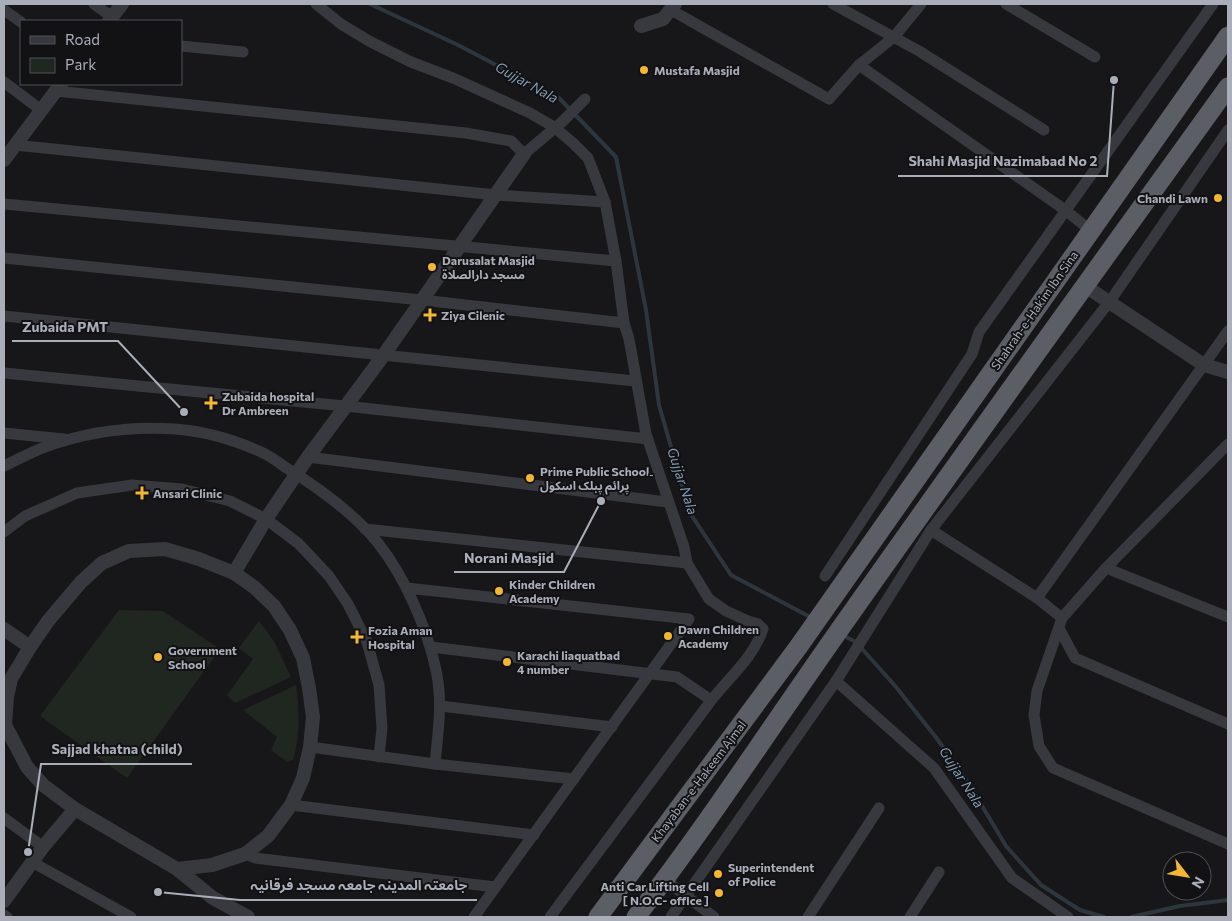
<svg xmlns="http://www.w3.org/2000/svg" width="1232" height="921" font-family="Commissioner,'Noto Sans Arabic',sans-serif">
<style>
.green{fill:#1f2720}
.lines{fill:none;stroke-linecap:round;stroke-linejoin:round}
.stream{stroke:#2d363d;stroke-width:4}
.minor{stroke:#38393e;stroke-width:11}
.tertiary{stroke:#38393e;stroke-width:14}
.trunk{stroke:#5c5e66;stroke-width:19}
.poi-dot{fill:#f3b635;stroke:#121214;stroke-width:2}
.labels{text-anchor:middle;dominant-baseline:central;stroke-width:4;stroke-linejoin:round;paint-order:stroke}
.poi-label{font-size:12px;font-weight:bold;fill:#a9aeb9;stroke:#121214;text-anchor:start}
.street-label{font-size:12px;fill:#a9aeb9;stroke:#121214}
.water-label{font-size:14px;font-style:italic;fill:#809bb4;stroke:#121214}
.leader{fill:none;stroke:#a9aeb9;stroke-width:2}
.callout-dot{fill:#a9aeb9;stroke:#121214;stroke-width:2}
.callout-label{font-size:14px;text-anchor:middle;font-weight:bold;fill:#a9aeb9;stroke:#121214;stroke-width:4;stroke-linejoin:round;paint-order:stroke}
</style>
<rect width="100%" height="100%" fill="#171719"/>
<g class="green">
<polygon points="119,610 163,611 220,649 127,778 40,716"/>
<polygon points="259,621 274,641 291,677 235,703 227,695 253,659 239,648"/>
<path d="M296 685C299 714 301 731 293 760L287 762 271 750 277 737 243 710Z"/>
</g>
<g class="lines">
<g class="stream">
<polyline points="370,4 458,45 559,98 616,157 646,310 659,405 690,513 731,575 812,618"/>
<polyline points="842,635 856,642 896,687 938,740 969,784 1006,846 1041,885 1080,910 1104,917"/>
<polyline points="1131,917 1180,906 1228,900"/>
</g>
<g class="minor">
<polyline points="94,4 112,17"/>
<path d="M316 4 341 24 369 41 411 62 453 78 530 113 554 127 573 143 588 158 605 202 616 261 624 323 629 339 646 434 684 547 687 563 709 599 726 611 748 621 758 624 763 629C753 659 725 681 707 706 655 776 602 847 550 917"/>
<polyline points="833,4 919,51 1044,130"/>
<polyline points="1006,4 1095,57"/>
<polyline points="4,10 21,22"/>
<polyline points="671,10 829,99 859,65 894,37 921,4"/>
<polyline points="181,46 243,52"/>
<polyline points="859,65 1065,210 1090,230"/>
<polyline points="4,82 41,110"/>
<polyline points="56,91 466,133 511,141 524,154 562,122 585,99"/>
<polyline points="15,145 496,195 605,202"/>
<polyline points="4,204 616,261"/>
<polyline points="4,258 422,300 624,323"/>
<polyline points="4,316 635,381"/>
<polyline points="4,373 345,406 648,439"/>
<polyline points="4,433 64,439"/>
<polyline points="1228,444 1106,568 1062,618 1037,691 1034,715 1039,746 1053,768 1228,844"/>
<polyline points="308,457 667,502"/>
<path d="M4 466C17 460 31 452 45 447 86 432 132 426 175 429 203 431 234 440 259 451 268 455 277 461 285 467 319 488 353 512 378 543 405 577 427 628 436 670 443 701 438 732 435 764"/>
<polyline points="365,529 687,563"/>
<polyline points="931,530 1037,598 1062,618"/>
<polyline points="4,532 25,516 77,493 132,485 182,489 230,501 266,519 299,544 329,576 348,604 367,642 379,685 382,728 379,757"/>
<polyline points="1106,568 1228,617"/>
<polyline points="825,576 972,354 979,332 1213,4"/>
<polyline points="407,588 689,619 474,917"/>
<polyline points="1037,598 1228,331"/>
<polyline points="1059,628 1075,658 1228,724"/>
<polyline points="431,647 677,677 711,700"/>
<polyline points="836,681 934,768 1012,878 1068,917"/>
<polyline points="441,706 612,727"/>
<polyline points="310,747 435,764 574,779"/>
<polyline points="291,805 534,835"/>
<polyline points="4,818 43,847"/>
<polyline points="245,854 255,858 495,887"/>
<polyline points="32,862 131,917"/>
<polyline points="665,880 714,917"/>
<polyline points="4,915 7,917"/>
<polyline points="671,917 836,681 931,530 1110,301 1228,130"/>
<polyline points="808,917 879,808"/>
<polyline points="910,917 939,872"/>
</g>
<g class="tertiary">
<polyline points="109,21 122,4"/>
<polyline points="641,26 663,19 675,4"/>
<polyline points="4,160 61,84"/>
<polyline points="1085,286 1204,365 1228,372"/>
<polyline points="234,573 266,519 308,457 383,356 524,154"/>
<polyline points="4,629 30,647"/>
<polyline points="177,869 212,865 245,854 268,836 291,805 303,778 310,747 313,717 309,688 303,658 290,630 274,606 254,587 234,573 199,559 165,549 129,551 102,563 81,582 48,621 30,647 11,679 7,697 5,725 27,767 43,785 75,809 177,869 213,898 248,917"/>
<polyline points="4,901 43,847 75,809"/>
</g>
<g class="trunk">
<polyline points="598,917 799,646 1228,36"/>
<path d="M636 917C712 819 780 713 852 612 976 436 1102 262 1228 87"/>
</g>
</g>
<g class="poi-dot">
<circle cx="644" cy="70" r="5"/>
<circle cx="1218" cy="198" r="5"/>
<circle cx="432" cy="267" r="5"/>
<path d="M427.5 307.5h5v5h5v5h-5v5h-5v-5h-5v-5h5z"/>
<path d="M208.5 395.5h5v5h5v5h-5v5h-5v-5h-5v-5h5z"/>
<circle cx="530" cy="478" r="5"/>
<path d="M139.5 485.5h5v5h5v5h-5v5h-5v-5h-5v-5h5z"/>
<circle cx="499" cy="591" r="5"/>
<circle cx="668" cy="636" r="5"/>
<path d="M354.5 629.5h5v5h5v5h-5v5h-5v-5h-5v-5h5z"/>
<circle cx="158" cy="657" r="5"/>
<circle cx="507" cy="662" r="5"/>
<circle cx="718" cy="874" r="5"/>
<circle cx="719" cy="893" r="5"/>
</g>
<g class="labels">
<g class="poi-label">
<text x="654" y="70">Mustafa Masjid</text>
<text x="1208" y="198" text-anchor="end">Chandi Lawn</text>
<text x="442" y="260">Darusalat Masjid<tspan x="442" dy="14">مسجد دارالصلاة</tspan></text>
<text x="441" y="315">Ziya Cilenic</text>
<text x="222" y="396">Zubaida hospital<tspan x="222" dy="14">Dr Ambreen</tspan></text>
<text x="540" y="471">Prime Public School۔<tspan x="540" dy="14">پرائم پبلک اسکول</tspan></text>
<text x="153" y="493">Ansari Clinic</text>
<text x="509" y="584">Kinder Children<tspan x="509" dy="14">Academy</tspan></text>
<text x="678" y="629">Dawn Children<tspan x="678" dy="14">Academy</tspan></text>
<text x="368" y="630">Fozia Aman<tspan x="368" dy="14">Hospital</tspan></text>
<text x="168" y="650">Government<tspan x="168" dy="14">School</tspan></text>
<text x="517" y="655">Karachi liaquatbad<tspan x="517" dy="14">4 number</tspan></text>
<text x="728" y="867">Superintendent<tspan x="728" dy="14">of Police</tspan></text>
<text x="709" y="886" text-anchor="end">Anti Car Lifting Cell<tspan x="709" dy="14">[ N.O.C- office ]</tspan></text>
</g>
<g class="street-label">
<text transform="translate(1034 310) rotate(-55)">Shahrah-e-Hakim Ibn Sina</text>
<text transform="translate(698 781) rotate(-53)">Khayaban-e-Hakeem Ajmal</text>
</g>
<g class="water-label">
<text transform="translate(527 82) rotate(29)">Gujjar Nala</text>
<text transform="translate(683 481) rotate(72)">Gujjar Nala</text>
<text transform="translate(962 777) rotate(57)">Gujjar Nala</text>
</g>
</g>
<path class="leader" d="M1114 80L1107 176H898M184 412L118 341H12M601 501L564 572H454M28 852L41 764H192M158 892L240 900H477"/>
<g class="callout-dot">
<circle cx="1114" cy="80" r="5"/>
<circle cx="184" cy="412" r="5"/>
<circle cx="601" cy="501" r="5"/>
<circle cx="28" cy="852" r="5"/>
<circle cx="158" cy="892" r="5"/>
</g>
<g class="callout-label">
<text x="1003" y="166">Shahi Masjid Nazimabad No 2</text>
<text x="65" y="332">Zubaida PMT</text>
<text x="509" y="563">Norani Masjid</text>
<text x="117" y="754">Sajjad khatna (child)</text>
<text x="359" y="890">جامعتہ المدینہ جامعہ مسجد فرقانیہ</text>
</g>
<rect width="1232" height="921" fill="none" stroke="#a9aeb9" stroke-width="10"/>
<rect x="20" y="20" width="162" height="65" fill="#121214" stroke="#4e5056"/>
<rect x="30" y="36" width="25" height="8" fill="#38393e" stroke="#4e5056"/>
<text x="65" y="45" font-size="15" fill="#a9aeb9">Road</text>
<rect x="30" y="58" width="25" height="15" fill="#1f2720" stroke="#4e5056"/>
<text x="65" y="70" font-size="15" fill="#a9aeb9">Park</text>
<g transform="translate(1187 876) rotate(121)"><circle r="24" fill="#121214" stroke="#4e5056"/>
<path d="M0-4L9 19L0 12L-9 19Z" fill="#f3b635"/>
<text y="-8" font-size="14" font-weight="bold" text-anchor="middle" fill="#a9aeb9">N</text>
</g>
</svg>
